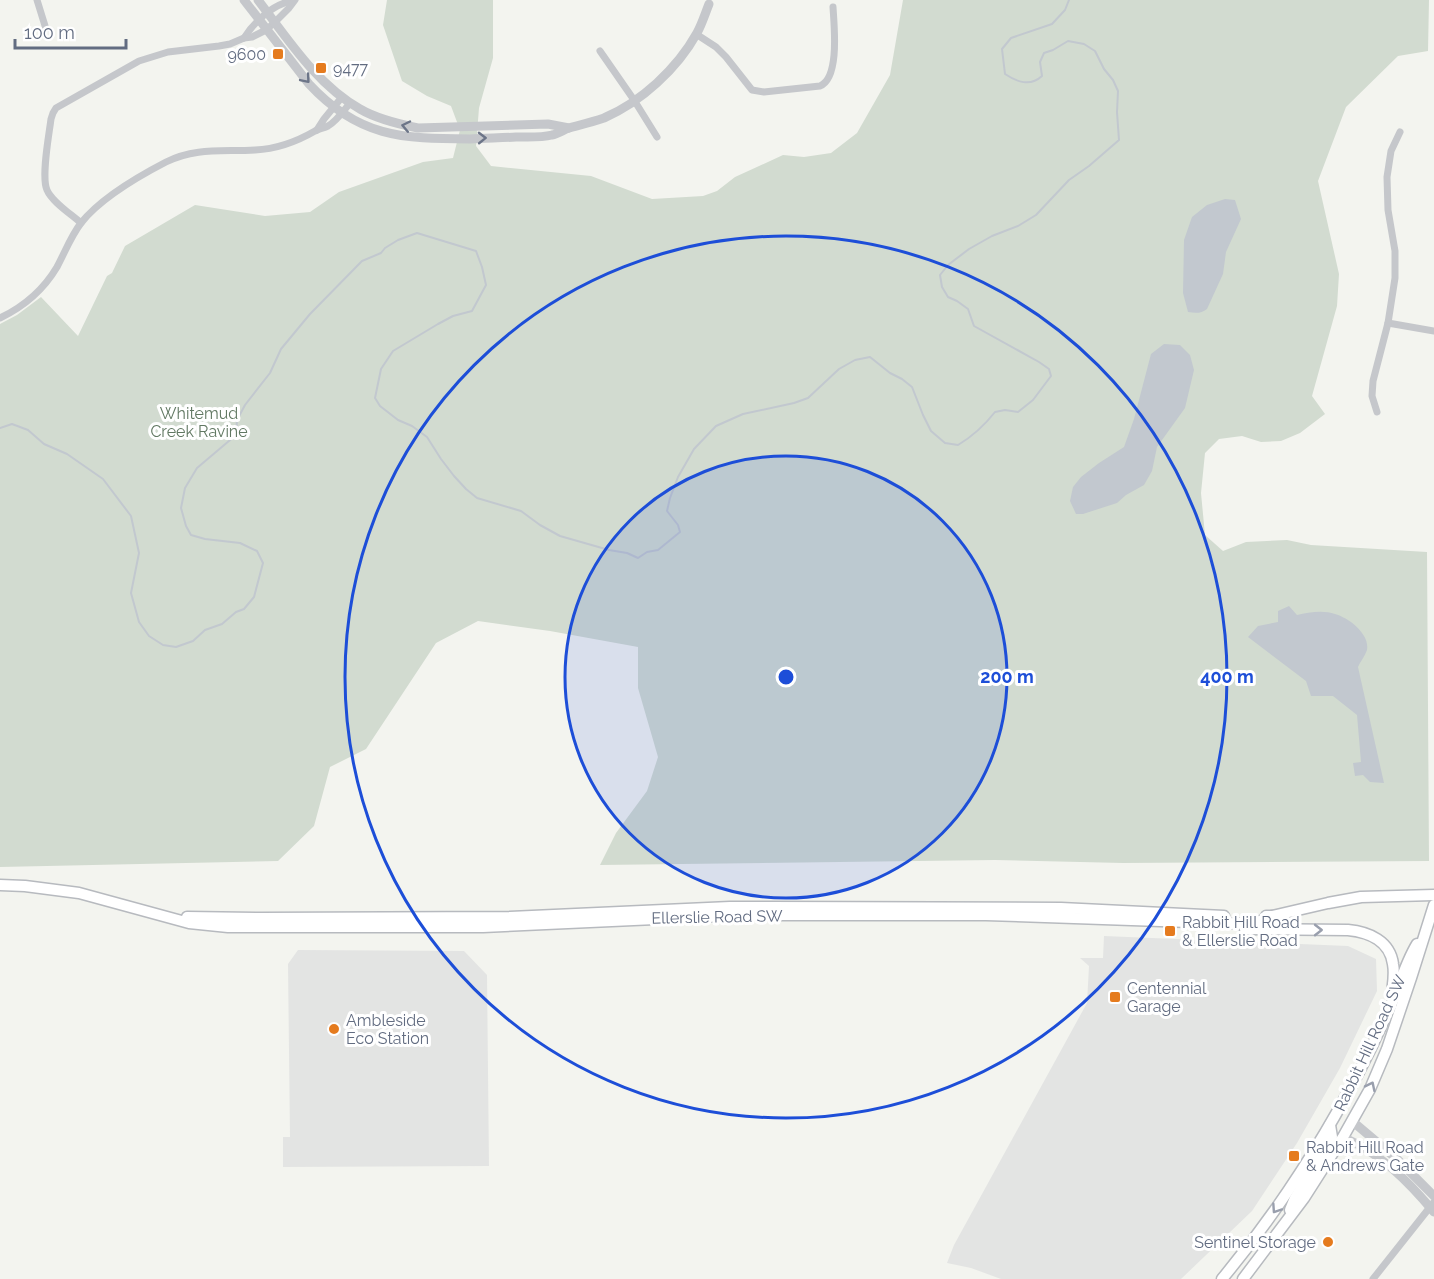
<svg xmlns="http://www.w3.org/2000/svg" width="1434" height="1279" font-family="Raleway,sans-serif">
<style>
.built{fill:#e3e4e3}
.green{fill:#d2dbd0}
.water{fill:#c2c8cf}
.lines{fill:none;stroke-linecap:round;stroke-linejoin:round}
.stream{stroke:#c2c8cf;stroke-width:2}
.secondary-casing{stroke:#b7babf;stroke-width:13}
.minor{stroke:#c5c7cb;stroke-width:7}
.tertiary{stroke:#c5c7cb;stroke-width:9}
.secondary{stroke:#fff;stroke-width:10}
.oneway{stroke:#6c7588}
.oneway2{stroke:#999fad}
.ring{fill:none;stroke:#1d4ed8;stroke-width:3}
.poi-dot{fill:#e57b1e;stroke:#fff;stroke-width:2}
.labels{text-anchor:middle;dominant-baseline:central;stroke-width:6;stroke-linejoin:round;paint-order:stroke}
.poi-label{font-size:16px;fill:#626c81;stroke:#fff;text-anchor:start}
.park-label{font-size:16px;fill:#617862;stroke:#fff}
.street-label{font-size:16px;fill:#626c81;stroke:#fff}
.centre{fill:#1d4ed8;stroke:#fff;stroke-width:3}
.ring-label{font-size:18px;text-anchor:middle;font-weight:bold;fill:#1d4ed8;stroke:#fff;stroke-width:6;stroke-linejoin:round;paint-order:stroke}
</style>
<rect width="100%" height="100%" fill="#f3f4ef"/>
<g class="built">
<polygon points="1104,936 1348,946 1376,959 1377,991 1340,1068 1297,1143 1252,1211 1181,1279 1001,1279 971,1268 947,1263 954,1245 1087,1003 1089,966 1080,958 1103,958"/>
<polygon points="298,950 464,951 487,975 489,1166 283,1167 283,1137 290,1137 288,964"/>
</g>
<polygon class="green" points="387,0 493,0 493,58 479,108 476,146 491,166 591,176 652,199 703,196 717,191 735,177 783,155 804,157 831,153 857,133 890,75 903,0 1429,0 1428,51 1398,56 1346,107 1318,181 1339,274 1337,306 1312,396 1325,414 1300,433 1281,441 1261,442 1242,436 1219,439 1205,453 1201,493 1205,535 1223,551 1246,542 1287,540 1311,545 1427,552 1429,861 1123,863 995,860 600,865 616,833 647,791 658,757 638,688 638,647 550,631 478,621 436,643 366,749 330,767 314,826 278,861 0,867 0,324 17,315 41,297 78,336 107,276 112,273 125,246 195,205 265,216 310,212 339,192 423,162 453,158 460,130 451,106 427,96 402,81 383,25"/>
<g class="water">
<path d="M1225 199 1235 200 1241 219 1226 252 1223 274 1207 309C1201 314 1195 313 1188 312L1183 293 1184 240 1192 217 1207 205Z"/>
<polygon points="1164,344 1180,345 1190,355 1194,370 1185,408 1157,447 1152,471 1144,485 1126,495 1117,503 1083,514 1076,514 1070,501 1073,487 1081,477 1099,463 1124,447 1134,419 1151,354"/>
<path d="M1289 606 1297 615C1309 612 1324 610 1335 614 1349 618 1370 634 1367 650 1365 656 1360 662 1358 667L1384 783 1370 782 1363 775 1355 776 1353 763 1361 762 1357 715 1333 696H1311L1306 681 1248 637 1258 626 1278 622V611Z"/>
</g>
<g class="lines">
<path class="stream" d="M0 428 12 424 28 430 44 444 67 454 103 479 131 516 139 553 131 593 139 622 149 636 163 645 176 647 193 641 205 630 222 624 236 612 244 609 254 597 263 563 257 551 240 543 205 539 191 535 186 526 181 508 185 488 197 468 236 435 237 420 245 405 270 373 281 349 310 314 362 261 381 253 385 248 398 240 417 233 476 251 482 267 486 285 472 311 453 316 438 324 393 351 381 369 375 398 380 406 398 420 412 426 427 437 441 459 454 476 466 489 477 498 521 511 540 525 560 536 609 550 627 553 638 558 647 552 658 550 680 532 678 525 667 511 670 498 678 477 694 449 716 426 743 414 794 403 808 398 839 369 855 360 870 357 890 373 902 379 912 387 923 415 931 431 945 443 958 445C973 436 984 426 995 412L1005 410 1018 412 1033 400 1051 376 1049 369 1039 362 974 326 968 309 957 301 948 297 942 287 940 275 948 265 969 249 992 236 1018 226 1036 215 1069 180 1089 166 1119 140 1117 112 1118 91 1113 80 1104 69 1095 51 1084 44 1068 41 1053 50 1044 53 1040 62 1042 76C1030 87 1017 82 1005 74L1002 49 1011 38 1052 24 1065 10 1069 0"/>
<defs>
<g id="secondary">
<polyline points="0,885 25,886 79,893 189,923 228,927 483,927 743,915 986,915 1247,924 1265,920 1272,916"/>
<polyline points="1266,916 1272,916 1328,903 1361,897 1434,895"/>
<polyline points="187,917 262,918 510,917 730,907 769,907 1061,908 1224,916"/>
<path d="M1245 929 1348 930C1369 932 1390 941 1393 964 1395 974 1393 984 1392 993"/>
<polyline points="1290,1210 1295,1198 1332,1137 1330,1125"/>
<path d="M1222 1279C1281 1208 1330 1131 1371 1048 1378 1033 1385 1018 1392 1003 1400 983 1406 962 1417 944"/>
<polyline points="1243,1279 1304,1198 1343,1137 1370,1089 1387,1049 1411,978 1434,905"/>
</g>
</defs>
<use href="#secondary" class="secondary-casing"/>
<g class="minor">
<polyline points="37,0 46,29"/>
<path d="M696 34 716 47 726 57 752 90 764 92 820 86C840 78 834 25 833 7"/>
<path d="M244 38C254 22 273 4 292 1"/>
<polyline points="600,51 634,100 657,137"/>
<polyline points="317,130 324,119 342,97"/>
<path d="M81 223C71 214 52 202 47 190 41 177 49 135 51 119L53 113 56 108 139 61 168 52 219 46 230 44 244 38 252 37 266 30 275 22 289 8 295 0"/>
<path d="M0 318C23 307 44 289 57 267 65 252 71 236 81 223 100 199 139 176 166 162 196 147 223 152 255 150 278 149 296 142 315 131 319 129 324 128 328 126 337 121 344 110 350 103"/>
<polyline points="1388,323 1434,331"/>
<polyline points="1377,412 1372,396 1373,381 1388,323 1395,278 1395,251 1388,210 1387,177 1391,151 1400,132"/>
<polyline points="1373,1279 1434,1202"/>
</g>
<g class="tertiary">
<path d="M244 0 309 84C358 137 402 139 470 139 485 138 501 138 516 137 527 137 540 138 552 135 558 134 563 130 569 128 580 125 592 122 604 118 641 102 677 69 697 33 702 24 705 14 709 4"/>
<path d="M258 0C287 38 317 85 360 109 377 119 398 124 418 128L548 124 569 128"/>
<polyline points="1352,1121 1397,1159 1434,1196"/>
<path d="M1343 1137C1381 1154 1407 1180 1434 1212"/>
</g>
<use href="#secondary" class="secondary"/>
</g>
<defs><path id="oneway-chevron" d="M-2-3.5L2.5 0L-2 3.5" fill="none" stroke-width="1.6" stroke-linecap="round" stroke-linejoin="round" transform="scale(1.5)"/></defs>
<g class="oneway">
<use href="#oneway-chevron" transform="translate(306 79) rotate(50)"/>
<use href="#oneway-chevron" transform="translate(406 126) rotate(-168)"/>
<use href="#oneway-chevron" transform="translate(482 138) rotate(-1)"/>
</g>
<g class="oneway2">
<use href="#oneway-chevron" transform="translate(1318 930)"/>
<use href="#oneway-chevron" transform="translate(1371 1086) rotate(-64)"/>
<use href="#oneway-chevron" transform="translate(1276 1209) rotate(124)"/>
</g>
<circle cx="786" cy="677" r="221" fill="#1d4ed8" fill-opacity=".12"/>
<g class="ring">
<circle cx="786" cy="677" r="221"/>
<circle cx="786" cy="677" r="441"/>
</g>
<g class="poi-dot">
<rect x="272" y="48" width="12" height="12" rx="3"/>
<rect x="315" y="62" width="12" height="12" rx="3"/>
<rect x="1164" y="925" width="12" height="12" rx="3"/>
<rect x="1109" y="991" width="12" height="12" rx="3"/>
<circle cx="334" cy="1029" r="6"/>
<rect x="1288" y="1150" width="12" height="12" rx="3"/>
<circle cx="1328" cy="1242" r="6"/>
</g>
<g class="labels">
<g class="poi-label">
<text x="266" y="54" text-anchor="end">9600</text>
<text x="333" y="68">9477</text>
<text x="1182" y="922">Rabbit Hill Road<tspan x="1182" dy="18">&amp; Ellerslie Road</tspan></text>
<text x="1127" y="988">Centennial<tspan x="1127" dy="18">Garage</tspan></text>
<text x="346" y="1020">Ambleside<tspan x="346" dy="18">Eco Station</tspan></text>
<text x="1306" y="1147">Rabbit Hill Road<tspan x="1306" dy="18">&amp; Andrews Gate</tspan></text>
<text x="1316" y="1242" text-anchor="end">Sentinel Storage</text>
</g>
<g class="park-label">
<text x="199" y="413">Whitemud<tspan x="199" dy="18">Creek Ravine</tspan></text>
</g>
<g class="street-label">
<text transform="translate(717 917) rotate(-1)">Ellerslie Road SW</text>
<text transform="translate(1370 1043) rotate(-65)">Rabbit Hill Road SW</text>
</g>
</g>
<circle cx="786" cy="677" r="9" class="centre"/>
<g class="ring-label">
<text x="1007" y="683">200 m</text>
<text x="1227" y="683">400 m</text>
</g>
<path d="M15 39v9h111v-9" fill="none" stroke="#626c81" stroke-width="3"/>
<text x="24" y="39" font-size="18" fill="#626c81" stroke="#ffffff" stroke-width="4.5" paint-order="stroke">100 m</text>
</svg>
